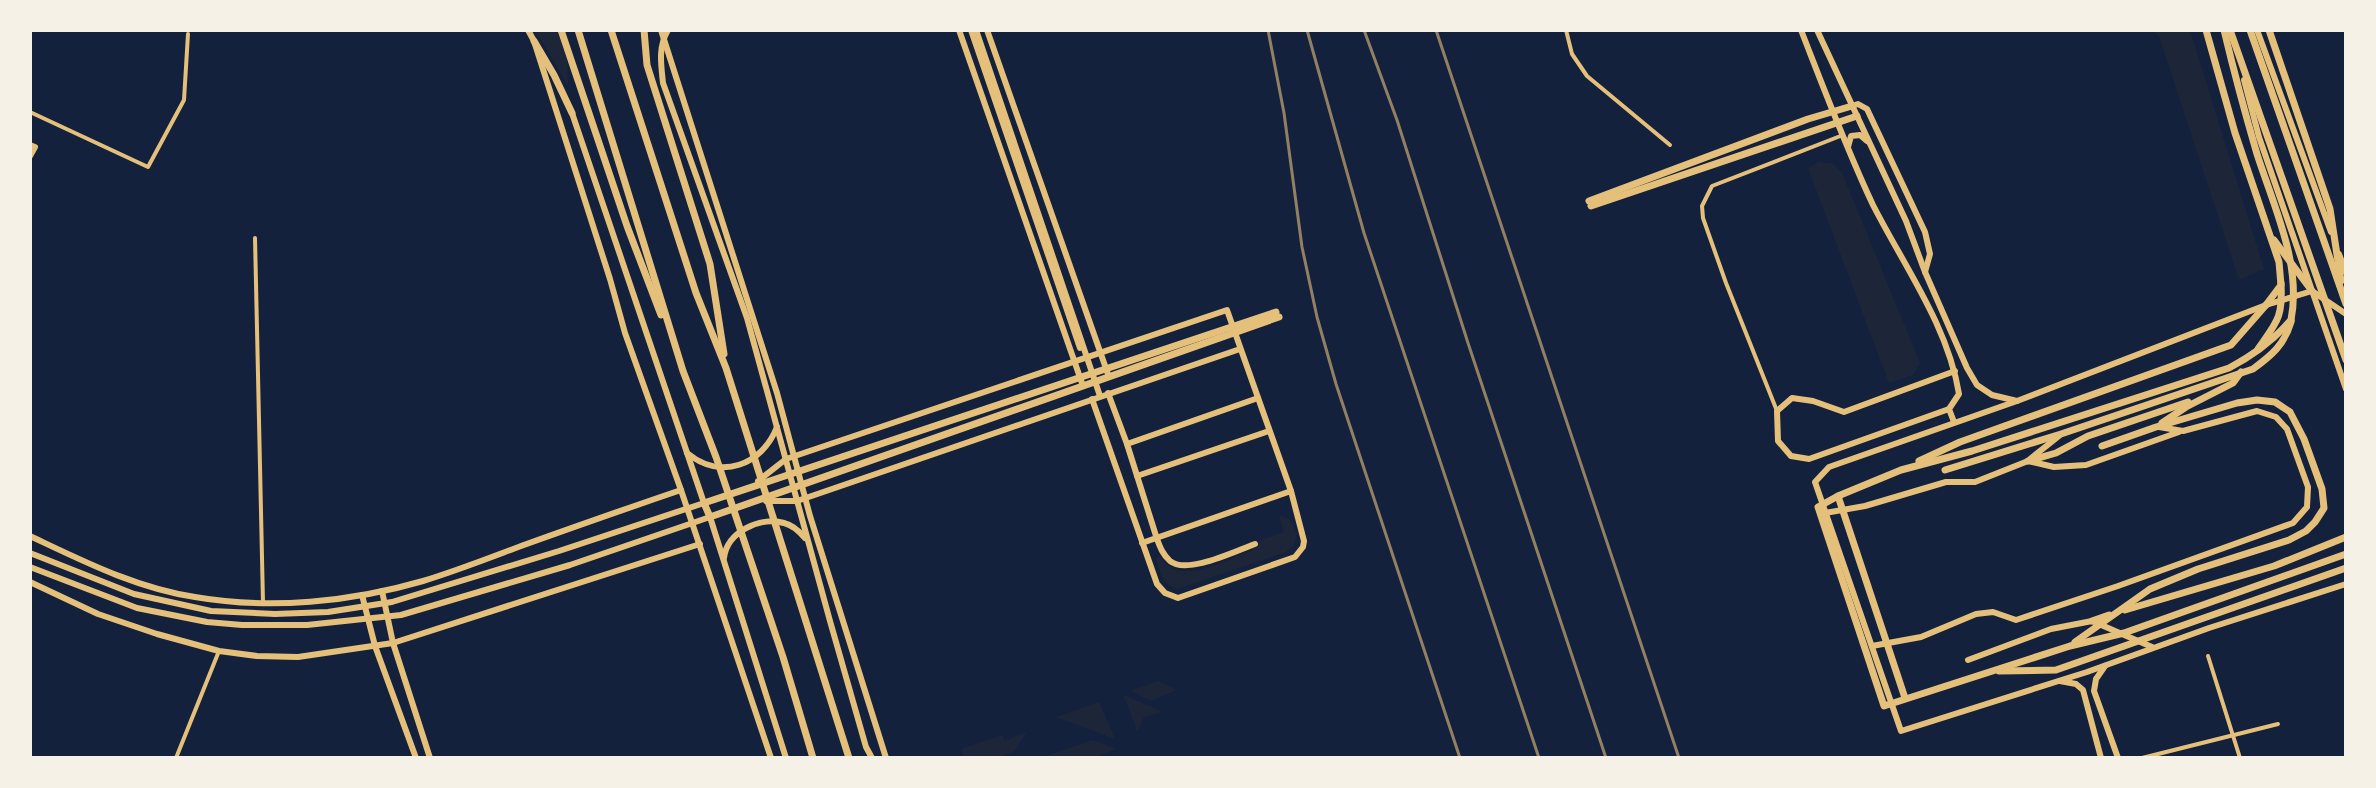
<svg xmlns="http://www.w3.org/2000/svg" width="2376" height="788" font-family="'Fira Sans Condensed',sans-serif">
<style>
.green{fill:#1d2539}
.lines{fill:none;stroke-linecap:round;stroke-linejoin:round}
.minor{stroke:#e5c07b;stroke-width:4}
.tertiary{stroke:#e5c07b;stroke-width:6}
.secondary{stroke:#e5c07b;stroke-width:6}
.primary{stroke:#e5c07b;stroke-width:7}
.trunk{stroke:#e5c07b;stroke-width:7}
.rail{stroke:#918062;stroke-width:3}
</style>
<rect width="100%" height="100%" fill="#14213d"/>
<g class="green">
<polygon points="535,30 566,30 568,85"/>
<polygon points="2153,30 2190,30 2264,269 2239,280 2159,36"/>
<polygon points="1820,162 1833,164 1842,173 1920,363 1913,375 1889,383 1808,168"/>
<path d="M1279 515 1289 519 1297 534 1294 545 1286 552 1177 589C1162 584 1160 572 1156 558L1160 557C1180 588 1225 560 1251 551L1256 542 1284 532Z"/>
<polygon points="1158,681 1177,690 1151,701 1131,691"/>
<polygon points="1124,696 1124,695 1163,712 1144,717 1137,731"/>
<polygon points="1099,702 1115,739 1056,717"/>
<polygon points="1027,731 1015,751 997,758 964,758 961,749 1002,735 1005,741"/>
<polygon points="1093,740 1116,749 1093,758 1040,758"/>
</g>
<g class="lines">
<g class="minor">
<polyline points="1566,30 1572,54 1587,76 1670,145"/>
<polyline points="30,112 148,167 184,100 188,34"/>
<polyline points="255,238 263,603"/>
<polyline points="1777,411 1726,283 1703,218 1702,206 1712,186 1843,135"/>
<polyline points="2208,656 2240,758"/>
<polyline points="176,758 219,651"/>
<polyline points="2142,758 2278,724"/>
</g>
<g class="tertiary">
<polyline points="959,30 1083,386"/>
<polyline points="971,30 1080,348"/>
<polyline points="976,30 1100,396"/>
<polyline points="987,30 1109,377"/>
<polyline points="30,145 35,147 30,156"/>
<polyline points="1108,393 1127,444"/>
<polyline points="1137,476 1269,431"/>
<polyline points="758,481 786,459 1227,310 1291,491 1304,541 1303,547 1295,557 1178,598 1165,593 1157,584 1092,399"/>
<polyline points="766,501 797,501 1240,349"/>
<polyline points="1142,543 1291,491"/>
<path d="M1255 544C1235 551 1187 575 1170 561 1163 555 1160 547 1157 539L1127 444 1258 398"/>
<polyline points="382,591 393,643 430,758"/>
<polyline points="362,595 375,646 416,758"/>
<polyline points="2105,666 2096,679 2094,691 2118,758"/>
<polyline points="2060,681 2076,684 2083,690 2101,758"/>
</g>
<g class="secondary">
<polyline points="528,30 534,41 610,279 625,333 681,490 771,758"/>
<polyline points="661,30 777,393 810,516 886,758"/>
<path d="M668 30C658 47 661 64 663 83L747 318 830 621 866 747 872 758"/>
<path d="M1801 30C1824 89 1846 148 1873 205 1904 266 1948 326 1959 394L1949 409 1954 422"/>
<polyline points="1817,30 1906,221 1925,272 1967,368 1977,385 1992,395 2017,401"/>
<polyline points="2257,30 2331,232"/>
<polyline points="2244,80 2259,137 2346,389"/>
<polyline points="1852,106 1858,104 1867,109 1925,232 1930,254 1925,272"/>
<polyline points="1848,147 1851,136 1860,135 1867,141"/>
<polyline points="2339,254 2346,273"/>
<polyline points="2346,314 2312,291 2266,305 2017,401 1829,467 1815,482 1901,731 2087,672 2209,628 2346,584"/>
<polyline points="1949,409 1809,459 1791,456 1778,441 1777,411 1792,398 1813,401 1844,412 1955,371"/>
<path d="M687 453C721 481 762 465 777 427"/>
<polyline points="2030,459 2059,436"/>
<polyline points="1825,513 1865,506 1946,482 1975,482 2028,461 2054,467 2086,465 2179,432"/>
<path d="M30 536C83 561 136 588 195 597 270 610 351 602 423 581 456 571 489 558 521 546 574 527 628 508 681 490"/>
<polyline points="30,553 134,594 211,611 275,614 328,612 392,602 559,551 704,503 572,113"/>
<path d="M724 558C727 532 760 516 784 523 793 525 799 531 805 538"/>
<polyline points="30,567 137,608 207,622 242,625 307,625 401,615 570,565 710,517 786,758"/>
<polyline points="30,582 98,614 157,634 219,651 257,656 298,657 393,643 700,544"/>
<polyline points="1872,646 1921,637 1976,614 1993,612 2016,620 2118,586 2293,523 2307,507 2308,487 2287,429 2276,417 2257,411 2183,431 2159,427"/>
<polyline points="1968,660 2051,629 2092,621 2152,647"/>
</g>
<g class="primary">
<polyline points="1589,201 1808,119 1852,106"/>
<polyline points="1591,206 1857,116"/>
<path d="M2291 320C2273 341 2254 355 2229 368L1972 451 1901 470 1838 496 1818 507 1884 706 2070 646 2124 633 2346 554"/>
<path d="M2258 349C2277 322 2283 318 2281 283"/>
<polyline points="2162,423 2186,407 2233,383 2241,372"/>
<polyline points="1919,461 1960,442 2231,345 2266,305"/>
<polyline points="2028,461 2056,453 2088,436 2188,402"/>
<path d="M1945 470 2061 434 2253 369C2272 355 2284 345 2291 322"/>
<polyline points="1838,496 1905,698"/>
<polyline points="704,503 1276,312"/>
<polyline points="710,517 1279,317"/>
<polyline points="2125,610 2274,566 2346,537"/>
<polyline points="2092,621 2109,615"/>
<polyline points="2075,642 2150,589 2198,569 2289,540 2306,531 2315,522 2324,508 2322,489 2304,439 2290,412 2275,402 2257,400 2237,403 2156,427 2102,446"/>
<polyline points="1999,671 2056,670 2346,568"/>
</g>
<g class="trunk">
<polyline points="561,30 627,226 661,315"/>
<polyline points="578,30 683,371 716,457 783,657 813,758"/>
<polyline points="611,30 696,293 726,368 849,758"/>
<polyline points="644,30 647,65 710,264 724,354"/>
<polyline points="2206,30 2235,133 2279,262 2281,285 2266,305"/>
<path d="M2224 30C2234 72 2245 113 2257 154 2274 207 2302 265 2291 320"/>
<polyline points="2230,30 2346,360"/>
<polyline points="2250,30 2346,304"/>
<polyline points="2269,30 2330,209 2341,281"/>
<polyline points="534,41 554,75 572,113"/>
<polyline points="2274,240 2312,291"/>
<polyline points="704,503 710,517"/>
</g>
<g class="rail">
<polyline points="1268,30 1284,113 1302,247 1317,317 1336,384 1460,758"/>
<polyline points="1307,30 1364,233 1539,758"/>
<polyline points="1364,30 1397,120 1468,343 1606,758"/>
<polyline points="1436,30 1679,758"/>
</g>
</g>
<rect width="2376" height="788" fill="none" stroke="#f6f1e7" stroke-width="64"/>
</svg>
